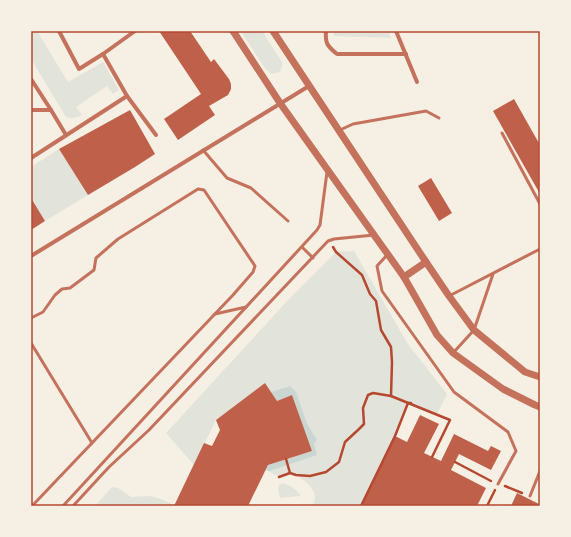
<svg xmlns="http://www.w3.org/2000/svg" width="571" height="537" font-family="Signika,sans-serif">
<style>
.green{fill:#e2e4dc}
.water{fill:#c9d6d2}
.building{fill:#bf614a}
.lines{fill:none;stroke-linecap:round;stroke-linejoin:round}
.path{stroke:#b5482f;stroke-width:2.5}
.service{stroke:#c5725c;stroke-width:3}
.minor{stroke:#c5725c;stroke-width:4}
.tertiary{stroke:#c5725c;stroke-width:7}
.neatline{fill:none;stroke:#b5482f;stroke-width:1.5}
</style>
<rect width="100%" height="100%" fill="#f6efe4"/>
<g class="green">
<path d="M31 31H37L68 82 103 62 119 90 113 94 107 86 76 107 82 115C76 118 72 119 66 117L31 59Z"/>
<polygon points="241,31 262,31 282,62 282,66 280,72 276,73 271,74 264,67"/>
<polygon points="334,31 388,31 391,38 334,36"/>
<polygon points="59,149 88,195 45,221 31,198 31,167"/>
<path d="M354 251 408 344 447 394 437 414 408 403 395 436 361 506H313C314 503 315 499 315 497 314 485 300 477 290 473L279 477 266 470 268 465 312 451 292 395 277 401 265 383 216 420 194 465 166 433 288 300 336 252Z"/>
<path d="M283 483C291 486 296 489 301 496L280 498 278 489 279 485Z"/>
<polygon points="114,487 118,488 131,497 150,496 161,499 174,505 174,506 95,506 111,488"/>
</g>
<polygon class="water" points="290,386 296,392 307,424 317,440 314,444 317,455 269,471 266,470 268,465 312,451 292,395 277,401 271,392"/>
<g class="building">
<polygon points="159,31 190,31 211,62 214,59 229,79 231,84 231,89 228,95 209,106 215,115 178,140 164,119 201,94"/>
<polygon points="514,99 540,145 540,194 493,111"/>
<polygon points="130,110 155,154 135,167 88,195 59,149"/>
<polygon points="431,178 452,213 439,221 418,186"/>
<polygon points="31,198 45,221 31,230"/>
<polygon points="265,383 277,401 292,395 312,451 268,465 248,506 174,506 204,443 212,446 220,430 216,420"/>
<polygon points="420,415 439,424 424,453 441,461 454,434 488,451 491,446 501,451 491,470 459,454 451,470 486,488 477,506 361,506 395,436 407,442"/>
<polygon points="517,493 539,504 538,506 511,506"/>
</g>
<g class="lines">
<g class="path">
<polyline points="391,396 450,420 432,457"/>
<polyline points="286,459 290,473"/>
<polyline points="455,462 491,481"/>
<polyline points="279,477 290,473 296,475 310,476 326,472 339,462 345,442 358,430 364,424 363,408 368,395 373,393 391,396 392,362 391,347 381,330 376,301 370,294 362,275 336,252 333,247"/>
<polyline points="505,486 522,493"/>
<polyline points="361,506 395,436 408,403 411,403"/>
<polyline points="487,506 495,490"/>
</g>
<g class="service">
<polyline points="340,130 353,124 426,111 439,118"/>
<polyline points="502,133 540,204"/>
<polyline points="203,150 227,178 251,188 288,221"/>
<polyline points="302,247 313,258"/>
<polyline points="388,254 377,266 382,291 454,392 508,432 516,451 498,484"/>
<polyline points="449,296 540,249"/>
<polyline points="215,314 246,307"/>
<polyline points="31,318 43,312 55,295 62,289 70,288 94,270 96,258 118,239 198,189 204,190 255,266 253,272 233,295 32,506"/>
<polyline points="31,343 92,443"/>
<polyline points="453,353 474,330 493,274"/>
<polyline points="530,496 540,471"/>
<polyline points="63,506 317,230 320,225 327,172"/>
<polyline points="73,506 109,467 149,430 328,241 334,239 374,235"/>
</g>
<g class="minor">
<polyline points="59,31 79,69 103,54 135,31"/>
<path d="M326 31C325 43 327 46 337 54H406"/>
<polyline points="396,31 417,82"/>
<polyline points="103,54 127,96 156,135"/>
<polyline points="31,79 51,110 66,135"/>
<polyline points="31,110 51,110"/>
<polyline points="31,158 127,96"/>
<polyline points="31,256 309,86"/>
</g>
<g class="tertiary">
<polyline points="233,31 280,103 404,277 437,335 453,353 503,389 535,405 540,407"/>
<polyline points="273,31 426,262 449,296 474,330 525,372 540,377"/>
<polyline points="404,277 426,262"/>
</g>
</g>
<rect width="571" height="537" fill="none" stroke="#f6efe4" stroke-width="64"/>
<rect x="32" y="32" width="507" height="473" class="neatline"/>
</svg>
